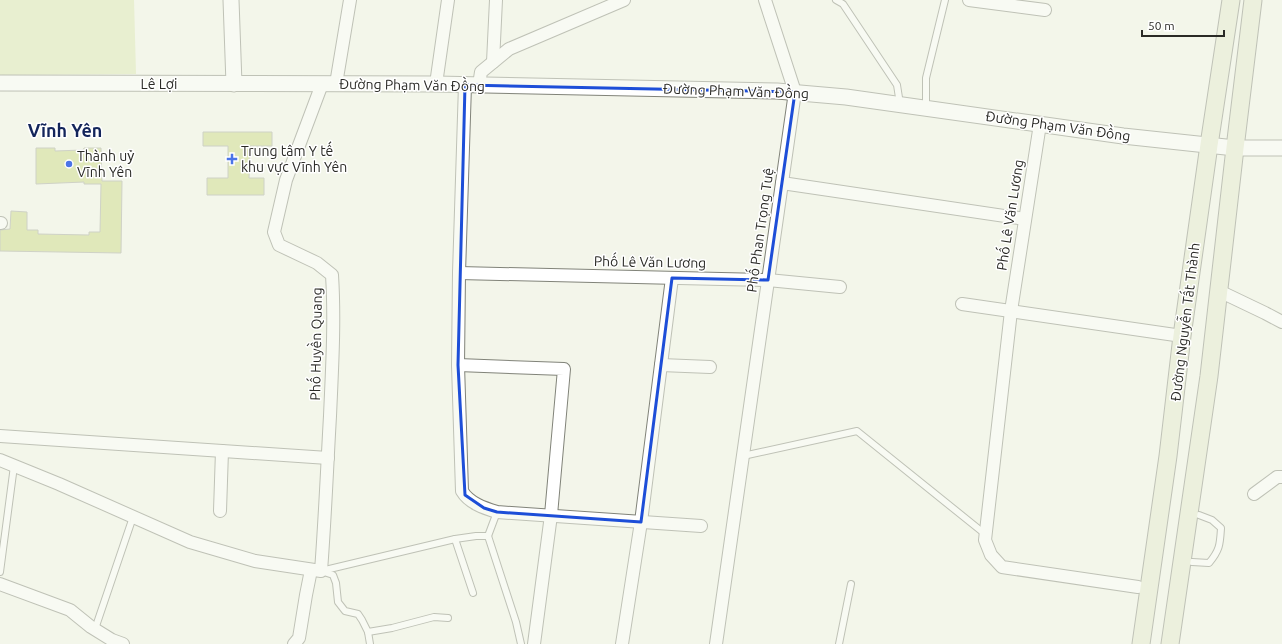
<svg xmlns="http://www.w3.org/2000/svg" width="1282" height="644" font-family="Ubuntu,sans-serif">
<style>
.green{fill:#dce6b1}
.building{fill:#c9d782;stroke:#a4a69c}
.lines{fill:none;stroke-linecap:round;stroke-linejoin:round}
.service-casing{stroke:#818379;stroke-width:8}
.minor-casing{stroke:#818379;stroke-width:14}
.tertiary-casing{stroke:#818379;stroke-width:17}
.secondary-casing{stroke:#818379;stroke-width:19}
.service{stroke:#fff;stroke-width:6}
.minor{stroke:#fff;stroke-width:12}
.tertiary{stroke:#fff;stroke-width:15}
.secondary{stroke:#e4e8ce;stroke-width:17}
.marked{fill:none;stroke:#1d4ed8;stroke-width:3;stroke-linejoin:round}
.poi-dot{fill:#4b74e7;stroke:#fff;stroke-width:1.5}
.labels{text-anchor:middle;dominant-baseline:central;stroke-width:3;stroke-linejoin:round;paint-order:stroke}
.street-label{font-size:14px;fill:#2a2a26;stroke:#fff}
.poi-label{font-size:14px;fill:#2a2a26;stroke:#fff;text-anchor:start}
.district-label{font-size:18px;font-weight:bold;fill:#13255b;stroke:#fff}
</style>
<rect width="100%" height="100%" fill="#f3f5ea"/>
<polygon class="green" points="0,0 134,0 136,74 0,75"/>
<g class="building">
<polygon points="203,132 272,132 272,146 250,146 249,178 264,178 264,195 207,195 207,178 228,178 228,146 203,146"/>
<polygon points="36,148 55,148 55,151 83,150 84,148 101,148 102,181 122,181 121,253 0,251 0,230 10,229 11,211 27,212 27,230 38,230 38,234 89,235 89,232 100,232 101,184 84,184 84,182 36,184"/>
</g>
<g class="lines">
<defs>
<g id="service">
<polyline points="836,0 843,4 897,85 900,104"/>
<polyline points="926,108 926,78 945,0"/>
<polyline points="743,456 857,431 985,534"/>
<polyline points="488,536 497,512"/>
<polyline points="455,539 473,593"/>
<path d="M1192 562 1209 563C1220 550 1220 544 1221 528L1212 520 1199 515"/>
<polyline points="321,571 455,539 476,536 488,536 516,622 521,644"/>
<polyline points="321,571 333,575 336,583 338,602 345,611 358,614 362,620 368,632 370,644"/>
<polyline points="0,572 14,466"/>
<polyline points="95,629 133,517"/>
<polyline points="368,632 392,628 434,617 448,618"/>
<polyline points="839,644 851,584"/>
</g>
<g id="minor">
<polyline points="969,0 1045,10"/>
<polyline points="493,62 496,0"/>
<polyline points="336,84 350,0"/>
<polyline points="436,84 448,0"/>
<path d="M465 85 459 273 458 365 462 491C469 503 484 508 497 512L701 526"/>
<polyline points="479,85 481,72 509,49 624,0"/>
<polyline points="1040,124 1011,311 985,540 991,555 1002,567 1138,587"/>
<polyline points="782,183 1025,219"/>
<polyline points="0,223 1,223"/>
<polyline points="459,273 768,280 840,287"/>
<polyline points="1219,291 1265,313 1282,322"/>
<polyline points="962,304 1182,336"/>
<polyline points="458,365 564,369 551,515 534,644"/>
<polyline points="661,365 710,367"/>
<polyline points="0,436 328,458"/>
<path d="M0 460 59 484 190 542 255 561 321 571C325 519 327 468 330 416 332 369 335 322 332 275L317 263 279 245 274 232 286 180 322 84"/>
<polyline points="1254,494 1277,477 1282,477"/>
<polyline points="220,511 222,451"/>
<polyline points="0,584 70,610 91,627 112,640 123,644"/>
<polyline points="294,644 299,638 306,595 311,570"/>
<polyline points="622,644 641,522 672,278"/>
<polyline points="716,644 795,92 765,0"/>
</g>
<g id="tertiary">
<polyline points="231,0 234,84"/>
<polyline points="0,83 436,84 777,91 846,97 1123,136 1235,148 1282,148"/>
</g>
<g id="secondary">
<polyline points="1141,644 1168,456 1182,336 1209,145 1231,0"/>
<polyline points="1170,644 1209,376 1235,148 1253,0"/>
</g>
</defs>
<use href="#service" class="service-casing"/>
<use href="#minor" class="minor-casing"/>
<use href="#tertiary" class="tertiary-casing"/>
<use href="#secondary" class="secondary-casing"/>
<use href="#service" class="service"/>
<use href="#minor" class="minor"/>
<use href="#tertiary" class="tertiary"/>
<use href="#secondary" class="secondary"/>
</g>
<path d="M0 0H1282V644H0ZM465 85 795 92 768 280 672 278 641 522 497 512 484 508 465 495 458 365Z" fill="#f3f5ea" fill-opacity=".55" fill-rule="evenodd"/>
<path class="marked" d="M465 85 795 92 768 280 672 278 641 522 497 512 484 508 465 495 458 365Z"/>
<g class="poi-dot">
<path d="M230 153h4v4h4v4h-4v4h-4v-4h-4v-4h4z"/>
<circle cx="69" cy="164" r="4"/>
</g>
<g class="labels">
<g class="street-label">
<text x="159" y="84">Lê Lợi</text>
<text transform="translate(412 85) rotate(1)">Đường Phạm Văn Đồng</text>
<text transform="translate(736 91) rotate(2)">Đường Phạm Văn Đồng</text>
<text transform="translate(1058 126) rotate(8)">Đường Phạm Văn Đồng</text>
<text transform="translate(1010 215) rotate(-81)">Phố Lê Văn Lương</text>
<text transform="translate(760 230) rotate(-82)">Phố Phan Trọng Tuệ</text>
<text transform="translate(650 262) rotate(1)">Phố Lê Văn Lương</text>
<text transform="translate(1185 322) rotate(-83)">Đường Nguyễn Tất Thành</text>
<text transform="translate(316 344) rotate(-89)">Phố Huyền Quang</text>
</g>
<g class="poi-label">
<text x="241" y="151">Trung tâm Y tế<tspan x="241" dy="16">khu vực Vĩnh Yên</tspan></text>
<text x="77" y="156">Thành uỷ<tspan x="77" dy="16">Vĩnh Yên</tspan></text>
</g>
<g class="district-label">
<text x="65" y="130">Vĩnh Yên</text>
</g>
</g>
<path d="M1142 30v6h82v-6" fill="none" stroke="#2a2a26" stroke-width="2"/>
<text x="1148" y="30" font-size="12" fill="#2a2a26" stroke="#ffffff" stroke-width="3" paint-order="stroke">50 m</text>
</svg>
